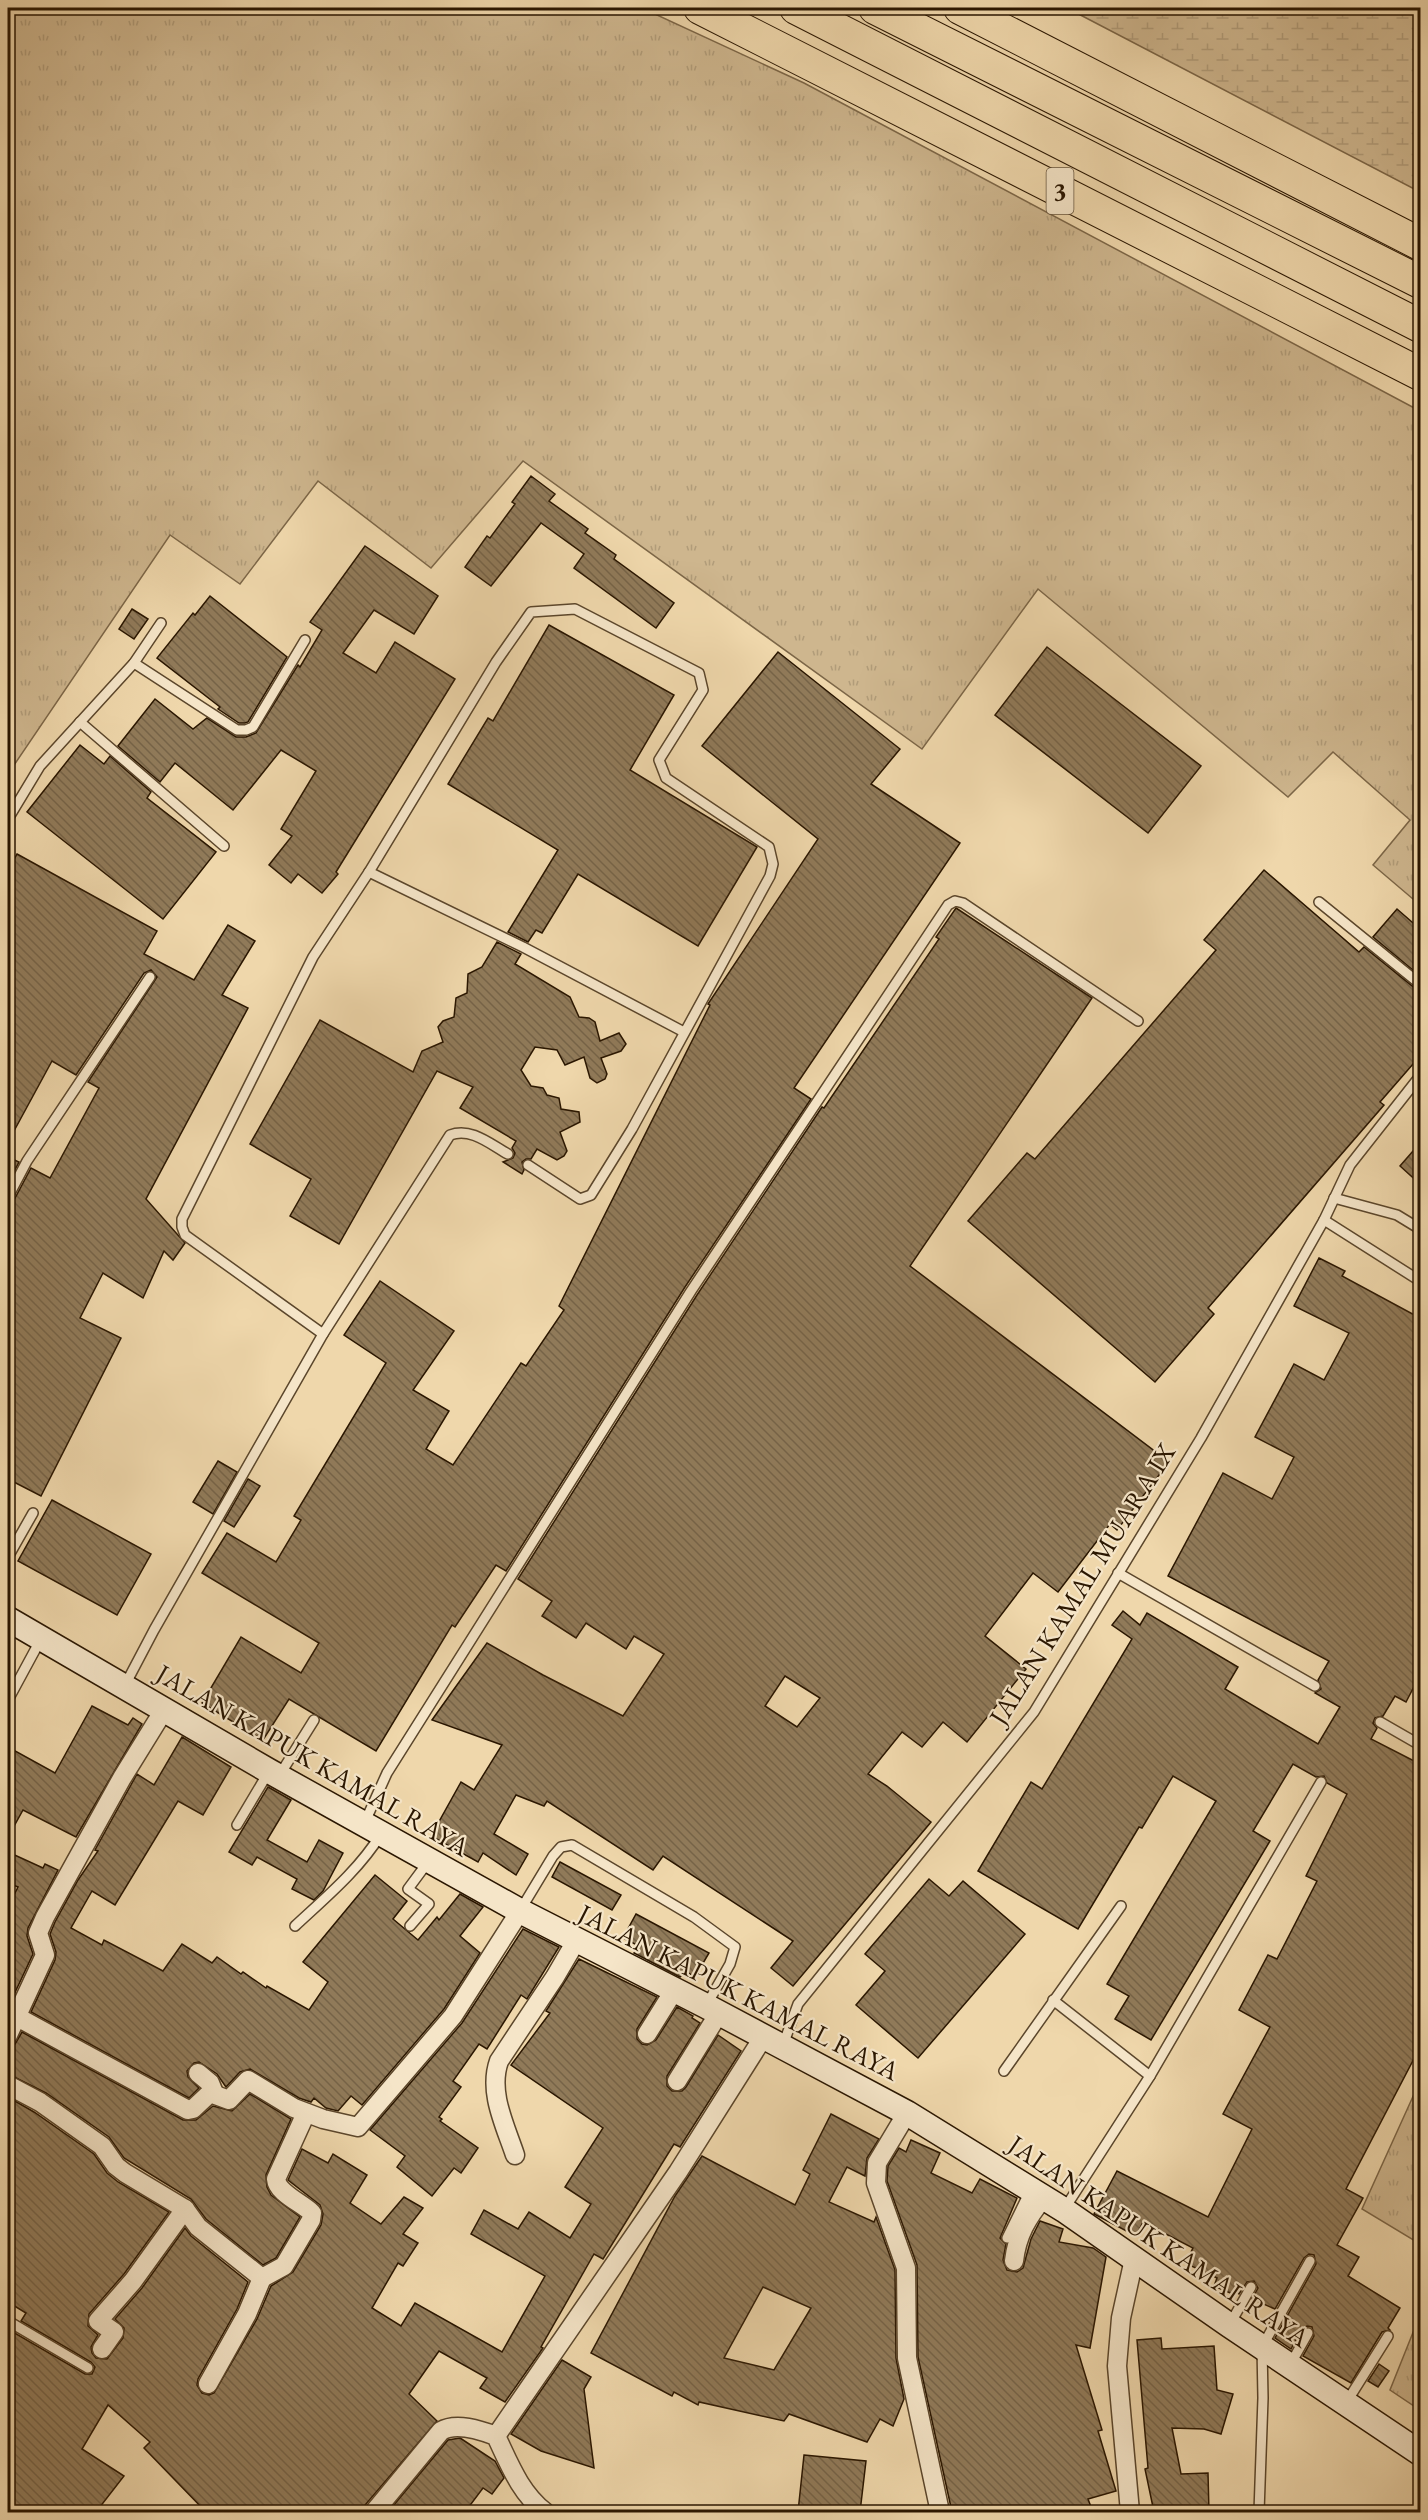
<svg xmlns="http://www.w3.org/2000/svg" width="1428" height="2520" font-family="'EB Garamond',serif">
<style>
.grass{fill:url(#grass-tufts);stroke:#7c6647;stroke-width:1.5}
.wetland{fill:url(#wetland-marsh);stroke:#7c6647;stroke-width:1.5}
.building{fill:url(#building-back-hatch);stroke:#2a1600;stroke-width:1.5;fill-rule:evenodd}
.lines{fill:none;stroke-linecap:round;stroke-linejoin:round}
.lane-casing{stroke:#5b462b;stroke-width:12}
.street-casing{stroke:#5b462b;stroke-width:21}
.secondary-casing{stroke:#2a1600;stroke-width:27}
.highway-casing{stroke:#2a1600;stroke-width:34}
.lane{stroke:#f5e5c8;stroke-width:9}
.street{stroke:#f5e5c8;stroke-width:18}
.secondary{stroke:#f5e5c8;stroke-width:24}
.highway{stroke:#efd7ab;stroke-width:32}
.labels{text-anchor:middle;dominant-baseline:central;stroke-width:4.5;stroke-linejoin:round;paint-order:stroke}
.shield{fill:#f5e5c8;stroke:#67543c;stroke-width:1.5}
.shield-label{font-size:26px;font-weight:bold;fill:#2a1600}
.street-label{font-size:27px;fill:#2a1600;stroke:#f5e5c8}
</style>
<defs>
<pattern id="grass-tufts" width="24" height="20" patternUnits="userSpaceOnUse" patternTransform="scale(1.5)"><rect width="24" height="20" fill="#ceb68e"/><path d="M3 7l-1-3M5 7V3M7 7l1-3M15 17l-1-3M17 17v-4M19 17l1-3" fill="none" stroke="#b19c79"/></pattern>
<pattern id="wetland-marsh" width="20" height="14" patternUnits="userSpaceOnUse" patternTransform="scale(1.5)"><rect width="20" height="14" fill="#ceb68e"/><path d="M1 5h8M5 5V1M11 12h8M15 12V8" fill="none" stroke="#b19c79"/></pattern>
<pattern id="building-back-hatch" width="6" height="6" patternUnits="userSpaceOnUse" patternTransform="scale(1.5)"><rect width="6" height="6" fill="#907a59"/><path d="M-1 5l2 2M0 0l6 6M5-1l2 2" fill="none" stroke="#766347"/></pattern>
</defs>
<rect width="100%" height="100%" fill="#efd7ab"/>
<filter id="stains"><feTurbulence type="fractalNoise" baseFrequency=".00333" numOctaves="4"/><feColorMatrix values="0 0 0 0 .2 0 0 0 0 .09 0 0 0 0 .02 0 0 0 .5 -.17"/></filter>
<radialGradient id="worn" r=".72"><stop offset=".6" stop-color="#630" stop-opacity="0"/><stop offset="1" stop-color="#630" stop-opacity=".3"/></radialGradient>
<g class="grass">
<polygon points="8,8 642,8 804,83 1420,411 1420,905 1373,865 1410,820 1333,752 1288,797 1038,589 922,749 523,461 431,568 318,481 240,584 170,535 8,774"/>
<polygon points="1420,2081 1420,2244 1362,2209"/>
<polygon points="1420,2315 1420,2410 1390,2390"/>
</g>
<polygon class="wetland" points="1067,8 1420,8 1420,192"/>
<g class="building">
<polygon points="531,476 555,494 549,501 588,529 585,533 616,555 614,559 674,603 656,628 574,568 584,554 541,523 491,586 465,567 487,536 490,538 515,504 512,502"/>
<polygon points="365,546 438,596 414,634 374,610 343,653 376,673 395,642 455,679 336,872 338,874 322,893 298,874 291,883 269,865 292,836 281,829 316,771 281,750 233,810 175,763 160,782 118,746 155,699 193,729 207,718 236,737 246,737 256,733 298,665 300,667 322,630 310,622"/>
<polygon points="210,596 287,657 248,722 245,723 239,723 218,709 220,707 157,658 193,613 195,615"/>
<polygon points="132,609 148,619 134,639 119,629"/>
<polygon points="549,625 674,695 630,770 757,847 698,946 578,874 542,933 536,930 528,942 508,932 558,850 448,784 488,718 493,721"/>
<polygon points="1047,647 1201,766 1148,833 995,715"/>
<polygon points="778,652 900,749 871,784 960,843 794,1088 811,1099 685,1287 506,1571 496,1565 455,1627 452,1625 376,1751 289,1699 263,1740 202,1703 241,1637 301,1673 319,1643 202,1573 227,1533 276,1562 301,1520 294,1516 386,1363 344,1335 380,1281 454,1331 413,1390 449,1411 426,1449 453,1465 521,1363 526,1366 564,1310 559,1306 710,1005 708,1004 818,839 702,746"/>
<polygon points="80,745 104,764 110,756 151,792 147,798 216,852 163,919 27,812"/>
<polygon points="17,854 157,931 144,954 194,980 228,925 255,941 222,995 248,1008 146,1199 185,1243 173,1260 164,1251 143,1298 103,1273 80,1318 121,1338 41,1496 8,1479 8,1204 14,1200 31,1168 50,1178 99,1088 88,1082 157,977 151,970 144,973 76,1075 52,1061 8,1142 8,871"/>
<polygon points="1264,870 1359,952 1364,947 1416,989 1420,991 1420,1056 1380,1102 1384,1105 1208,1308 1214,1314 1155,1382 968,1221 1027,1153 1035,1159 1216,950 1204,940"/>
<path d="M956 908 1092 998 910 1266 1169 1462 1117 1530 1110 1524 1058 1592 1033 1573 985 1636 1026 1669 967 1742 943 1722 922 1747 902 1732 868 1774 887 1786 931 1822 793 1986 771 1968 793 1941 663 1856 653 1870 547 1801 544 1806 516 1795 494 1834 528 1854 516 1875 483 1853 478 1862 431 1836 461 1782 474 1790 502 1745 432 1720 487 1643 543 1675 623 1716 664 1654 634 1636 626 1649 586 1623 576 1638 542 1616 552 1601 518 1579 697 1295 822 1107 824 1108 939 939 936 937ZM785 1676 820 1698 797 1727 765 1706Z"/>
<polygon points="1397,909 1420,929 1420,976 1373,937"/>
<polygon points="497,942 521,954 515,964 570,997 579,1017 589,1018 595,1022 600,1041 619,1033 626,1044 621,1051 601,1058 607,1074 605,1079 597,1083 590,1078 584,1057 565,1065 557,1050 535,1047 521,1070 531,1086 543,1088 547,1095 559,1098 561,1109 579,1112 580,1122 560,1132 567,1151 564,1156 557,1160 537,1149 531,1159 526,1159 522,1162 524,1170 522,1174 503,1162 513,1158 515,1153 512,1148 516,1141 460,1108 473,1087 437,1071 339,1244 290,1216 311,1179 250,1144 320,1020 413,1072 422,1051 443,1042 438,1027 443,1021 454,1017 456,998 467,993 468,974 482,967"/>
<polygon points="1420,1143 1420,1184 1400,1166"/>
<polygon points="8,1157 19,1162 8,1183"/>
<polygon points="1319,1258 1345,1271 1342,1276 1420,1318 1420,1675 1406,1702 1395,1696 1383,1716 1375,1718 1373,1723 1377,1728 1371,1739 1420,1764 1420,2047 1346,2189 1363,2198 1337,2245 1359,2257 1348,2276 1400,2308 1388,2328 1390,2330 1382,2332 1351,2383 1303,2356 1314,2336 1312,2327 1307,2326 1302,2329 1291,2349 1275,2338 1316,2264 1314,2255 1309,2254 1304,2258 1275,2309 1252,2299 1258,2288 1254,2281 1247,2282 1239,2294 1236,2292 1235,2295 1214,2286 1217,2278 1185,2263 1193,2248 1143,2222 1136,2236 1094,2214 1117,2171 1208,2217 1252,2129 1223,2114 1270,2027 1239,2010 1268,1955 1277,1959 1317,1881 1306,1876 1347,1794 1327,1783 1324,1776 1316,1777 1293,1764 1253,1831 1270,1841 1151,2040 1115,2019 1129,1996 1107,1984 1216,1801 1173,1776 1142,1828 1139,1827 1078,1929 978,1871 1031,1782 1042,1789 1132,1639 1112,1625 1123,1611 1140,1625 1147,1613 1238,1667 1225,1689 1318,1744 1340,1707 1315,1693 1321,1689 1318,1680 1329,1661 1168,1576 1223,1473 1272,1499 1294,1457 1255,1437 1294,1364 1324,1380 1349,1333 1294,1306"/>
<polygon points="218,1461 237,1472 213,1514 193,1502"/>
<polygon points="248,1479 260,1486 234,1527 224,1521"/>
<polygon points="52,1500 151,1554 117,1615 18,1561"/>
<polygon points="92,1706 128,1725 133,1718 142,1724 76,1837 23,1810 8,1837 8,1747 55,1773"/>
<polygon points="182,1737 231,1767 203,1815 178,1801 115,1905 92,1891 71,1928 102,1945 104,1940 163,1971 182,1944 212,1963 217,1957 241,1974 243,1972 266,1988 267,1986 309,2010 328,1982 303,1962 375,1875 407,1901 393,1919 418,1940 437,1917 439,1920 460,1894 483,1907 460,1936 480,1953 444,2009 362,2105 351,2096 338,2111 326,2108 314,2098 311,2102 299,2098 250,2069 240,2072 226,2087 217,2074 199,2062 194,2063 187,2071 188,2077 199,2088 189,2098 31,2012 55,1960 56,1952 50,1934 55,1922 78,1880 98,1851 95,1850 137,1774 154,1785"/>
<polygon points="268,1787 291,1800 267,1840 307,1862 319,1840 343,1853 323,1891 314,1900 292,1889 297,1879 257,1857 252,1865 229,1852"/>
<polygon points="8,1852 43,1868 45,1864 58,1870 28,1928 27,1936 33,1954 11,2001 8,2001 8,1907 18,1887 8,1883"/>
<polygon points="560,1862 621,1895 612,1910 552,1877"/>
<polygon points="929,1879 949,1896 963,1881 1025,1934 918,2058 856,2005 885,1971 865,1954"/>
<polygon points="636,1914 709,1953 695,1977 685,1971 680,1977 634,1953 639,1946 623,1938"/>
<polygon points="523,1929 559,1947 527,1999 521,1995 487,2049 479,2044 453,2081 461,2087 439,2117 442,2119 440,2121 478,2148 461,2173 454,2168 432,2196 397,2167 405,2156 370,2130 462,2023"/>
<polygon points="579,1959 657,1997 637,2029 637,2039 642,2044 647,2045 656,2040 677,2007 693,2016 692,2018 700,2023 667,2076 667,2086 672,2091 682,2091 686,2087 718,2035 741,2051 680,2147 674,2144 603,2259 594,2254 541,2347 543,2348 505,2402 480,2388 487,2378 439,2351 409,2394 437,2421 365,2505 363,2512 206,2512 144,2448 150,2442 108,2405 82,2449 124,2476 96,2512 8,2512 8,2340 13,2332 85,2374 92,2374 95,2367 91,2362 21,2321 26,2313 8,2302 8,2097 34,2112 94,2154 107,2173 118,2182 169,2212 124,2274 89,2314 88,2326 98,2335 91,2347 92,2353 96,2358 107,2359 123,2338 124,2328 115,2319 142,2288 185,2228 191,2236 248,2282 237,2309 198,2379 197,2385 202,2393 209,2395 214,2393 257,2319 271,2286 293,2272 321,2225 323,2214 320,2205 288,2180 302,2149 328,2163 333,2154 367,2175 350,2203 381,2224 404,2197 423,2208 403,2234 418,2243 403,2266 398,2263 372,2308 401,2326 415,2303 502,2352 545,2276 471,2234 484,2210 518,2229 529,2212 570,2238 591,2204 565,2187 603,2128 511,2065 550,2013 546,2011"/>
<polygon points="22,2032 183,2120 196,2120 213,2106 232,2111 250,2094 291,2119 266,2175 267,2187 271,2195 300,2217 276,2258 263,2265 206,2219 191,2199 124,2158 109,2137 46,2093 8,2074 8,2046 15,2044"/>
<path d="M831 2114 879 2139 867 2158 865 2176 847 2167 829 2202 874 2222 876 2217 895 2270 896 2358 904 2399 893 2426 880 2419 867 2442 789 2414 784 2421 699 2402 698 2405 674 2392 672 2396 591 2353 675 2196 702 2156 795 2205 810 2174 803 2170ZM763 2287 811 2308 774 2370 724 2358Z"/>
<polygon points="911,2140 940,2153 931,2173 972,2193 980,2179 1017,2198 1000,2238 1006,2244 1003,2260 1007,2270 1017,2272 1023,2268 1031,2239 1040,2221 1063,2229 1059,2242 1093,2248 1106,2257 1090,2348 1076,2345 1102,2430 1098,2431 1116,2491 1088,2499 1093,2512 952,2512 918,2357 917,2265 887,2181 888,2166 899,2148 906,2152"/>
<polygon points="1161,2338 1162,2349 1214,2346 1217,2390 1233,2394 1221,2434 1204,2429 1172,2428 1181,2474 1208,2473 1209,2512 1154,2512 1145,2469 1148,2468 1137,2340"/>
<polygon points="562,2360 591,2377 584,2389 594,2468 541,2451 511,2434"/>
<polygon points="1379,2364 1389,2371 1378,2387 1368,2381"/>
<polygon points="460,2438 495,2461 504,2478 492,2494 483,2488 465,2512 388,2512 448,2440"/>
<polygon points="804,2455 866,2461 860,2512 798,2512"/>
</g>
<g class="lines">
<defs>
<g id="lane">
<polyline points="134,663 237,730 246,730 253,727 305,640"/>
<polyline points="80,722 224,846"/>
<polyline points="8,819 40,766 134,663 161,623"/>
<polyline points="369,872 523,947 684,1032"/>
<polyline points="1319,902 1420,984"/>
<polyline points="8,1197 27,1161 150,977"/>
<polyline points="1334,1198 1397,1215 1420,1229"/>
<polyline points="1324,1220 1420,1281"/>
<polyline points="323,1334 185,1235 182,1227 182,1219 313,957 369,872 496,662 531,612 575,609 699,673 703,690 659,760 666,778 769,847 773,864 770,876 632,1129 591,1195 580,1199 528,1165"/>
<polyline points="8,1557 33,1513"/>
<polyline points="1118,1573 1315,1686"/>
<path d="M124 1687 154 1630 323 1334 450 1135C471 1127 490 1144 508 1154"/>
<polyline points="8,1700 41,1639"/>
<polyline points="1380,1722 1420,1745"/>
<polyline points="279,1776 314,1720"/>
<polyline points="364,1824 387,1773 691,1291 948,905 955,901 963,903 1138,1021"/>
<polyline points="237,1825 268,1773"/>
<polyline points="521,1909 553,1856 561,1847 572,1845 694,1917 735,1947 730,1964 706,2006"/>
<path d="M295 1926C325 1898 359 1870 381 1834"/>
<polyline points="410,1926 429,1904 408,1889 428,1862"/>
<polyline points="1053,2000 1150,2076"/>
<polyline points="783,2045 798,2004 1034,1712 1201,1438 1324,1220 1350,1165 1420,1076"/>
<polyline points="1004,2071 1121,1906"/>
<polyline points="1065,2208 1150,2076 1321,1782"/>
<polyline points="1007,2238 1030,2191"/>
<polyline points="8,2321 88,2368"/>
<polyline points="1230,2324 1251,2287"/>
<polyline points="1290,2365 1308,2333"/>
<polyline points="1346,2403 1388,2336"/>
<polyline points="1259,2512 1263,2398 1262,2347 1310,2261"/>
</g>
<g id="street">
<polyline points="8,2012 188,2110 193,2109 210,2093 229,2100 248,2080 294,2108 323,2119 358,2127 453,2016 520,1911"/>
<polyline points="647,2034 675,1989"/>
<polyline points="8,2035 45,1955 38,1933 45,1917 122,1778 164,1710"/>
<polyline points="198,2073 210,2083 214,2093"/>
<polyline points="677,2081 719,2013"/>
<polyline points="8,2085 40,2102 102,2146 116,2166 125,2173 185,2209 133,2281 98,2321 114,2332 102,2349"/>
<polyline points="907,2113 877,2163 876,2183 906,2268 907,2358 940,2512"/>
<path d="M515 2155C505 2125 488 2092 499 2061L555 1977 576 1941"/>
<polyline points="185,2209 198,2227 262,2278 247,2314 208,2384"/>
<path d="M1014 2261C1017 2235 1027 2218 1044 2197"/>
<path d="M262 2278 284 2266 311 2220 312 2213C302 2203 277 2193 276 2179L306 2113"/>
<polyline points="496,2436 678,2172 764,2036"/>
<path d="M374 2512 441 2431C456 2422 480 2430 496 2436 509 2463 520 2493 545 2512"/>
<polyline points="1130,2512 1117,2366 1121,2318 1134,2259"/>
</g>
<polyline id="secondary" points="8,1619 269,1771 520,1911 706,2006 907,2113 1064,2210 1229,2325 1420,2453"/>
<g id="highway">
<polyline points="700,8 1420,374"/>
<polyline points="796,8 1420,326"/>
<polyline points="875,8 1420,282"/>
<polyline points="960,8 1420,244"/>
</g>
</defs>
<use href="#lane" class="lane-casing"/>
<use href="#street" class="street-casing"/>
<use href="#secondary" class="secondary-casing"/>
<use href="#highway" class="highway-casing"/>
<use href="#lane" class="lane"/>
<use href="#street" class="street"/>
<use href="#secondary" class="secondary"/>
<use href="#highway" class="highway"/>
</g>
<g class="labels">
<rect class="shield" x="1046.5" y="168" width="27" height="46" rx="4.5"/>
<g class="shield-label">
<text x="1060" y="191">3</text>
</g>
<g class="street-label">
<text transform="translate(1082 1584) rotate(-58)">JALAN KAMAL MUARA IX</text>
<text transform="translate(313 1760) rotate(30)">JALAN KAPUK KAMAL RAYA</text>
<text transform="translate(739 1992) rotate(27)">JALAN KAPUK KAMAL RAYA</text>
<text transform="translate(1159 2241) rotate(34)">JALAN KAPUK KAMAL RAYA</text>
</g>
</g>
<rect width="1428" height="2520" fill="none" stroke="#efd7ab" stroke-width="30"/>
<rect x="9" y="9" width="1410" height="2502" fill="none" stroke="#2a1600" stroke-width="3"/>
<rect x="15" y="15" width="1398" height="2490" fill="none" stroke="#2a1600" stroke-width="1.5"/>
<rect width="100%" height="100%" filter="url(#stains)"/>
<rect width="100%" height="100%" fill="url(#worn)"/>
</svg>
